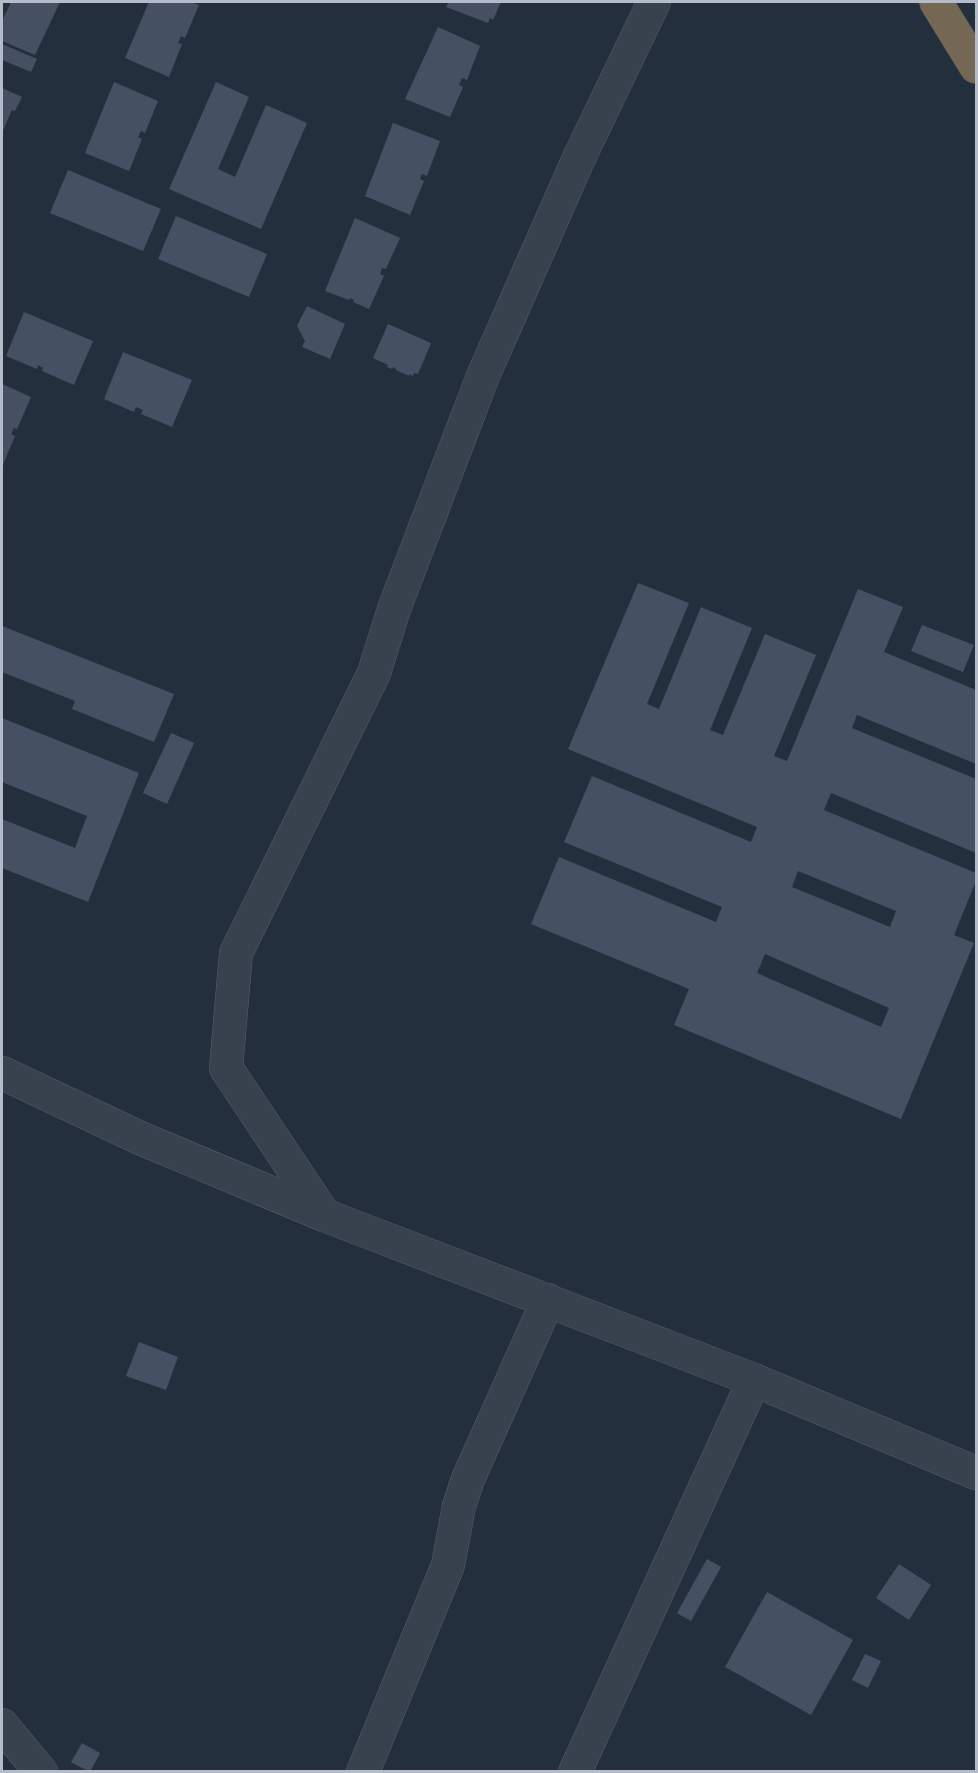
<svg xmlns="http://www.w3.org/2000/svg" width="978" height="1773" font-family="'Varela Round',sans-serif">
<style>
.building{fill:#455162;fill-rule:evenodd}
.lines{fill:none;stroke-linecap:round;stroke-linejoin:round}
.minor-casing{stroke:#565f6c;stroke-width:34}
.highway-casing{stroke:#434c59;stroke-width:34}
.minor{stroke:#38414e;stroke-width:33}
.highway{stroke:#746855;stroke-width:33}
</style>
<rect width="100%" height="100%" fill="#242f3e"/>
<g class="building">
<polygon points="11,2 60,2 35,55 2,41 2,21"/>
<polygon points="149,2 190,2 199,5 185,38 181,36 178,43 182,44 169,77 125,58"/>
<polygon points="449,2 501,2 493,20 490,18 488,23 446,7"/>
<polygon points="438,27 480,46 467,80 462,78 459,85 463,87 450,117 405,99"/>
<polygon points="2,44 37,59 31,72 2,60"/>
<polygon points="114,82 158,101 145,133 141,131 138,137 142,139 129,171 85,153"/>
<polygon points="216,82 249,97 218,169 235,177 266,105 307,123 261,229 169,189"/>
<polygon points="2,88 22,97 15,111 12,110 2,133"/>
<polygon points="393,123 440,141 427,176 422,174 420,179 424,181 410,215 365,196"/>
<polygon points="68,170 161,209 143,251 50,213"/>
<polygon points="176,216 267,254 249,297 158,259"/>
<polygon points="355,218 400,238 386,269 382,268 380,274 384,276 369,309 353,302 354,300 350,298 349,300 325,291"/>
<polygon points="307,306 345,324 330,359 302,347 305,341 297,326"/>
<polygon points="24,312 93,341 74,385 42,371 43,368 38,365 37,369 6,356"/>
<polygon points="388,324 431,343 418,374 414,373 413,376 409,374 409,376 396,370 396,369 393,367 392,369 387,367 388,365 373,358"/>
<polygon points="123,352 192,380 172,427 141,414 143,410 136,407 134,412 104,399"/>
<polygon points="2,384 31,397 17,429 14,428 11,434 15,436 2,467"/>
<path d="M638 583 689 603 647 704 659 709 701 607 752 628 710 730 723 735 765 634 816 655 774 756 787 761 858 589 903 607 884 652 976 690V764L857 715 852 728 976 779V853L831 793 824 810 976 873V881L954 935 974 943 901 1119 674 1025 689 989 531 924 559 857 716 922 722 907 564 842 592 776 751 842 757 827 568 749ZM798 871 896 911 890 927 792 887ZM765 954 889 1008 881 1027 757 973Z"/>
<polygon points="922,625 974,645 963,672 911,651"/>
<polygon points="2,626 174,694 154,742 72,709 75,701 2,672"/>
<polygon points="2,718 139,773 88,902 2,868 2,819 75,848 87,816 2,782"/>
<polygon points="171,733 194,743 167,804 143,793"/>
<polygon points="139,1342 178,1357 166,1390 126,1376"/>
<polygon points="707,1559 721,1567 691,1621 677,1613"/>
<polygon points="899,1564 931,1585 909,1620 876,1598"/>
<polygon points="767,1592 853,1640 811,1715 725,1667"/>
<polygon points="865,1654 881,1661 868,1688 852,1680"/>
<polygon points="82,1743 100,1753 90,1772 71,1762"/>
</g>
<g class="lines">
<defs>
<g id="minor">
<polyline points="2,1073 140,1138 324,1215 754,1380 976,1473"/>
<polyline points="324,1215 226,1068 236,953 374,673 394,609 483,376 579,158 654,2"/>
<polyline points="2,1725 41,1772"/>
<polyline points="363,1772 448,1565 459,1506 468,1479 548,1300"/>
<polyline points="575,1772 754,1380"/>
</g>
<polyline id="highway" points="936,2 976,67"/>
</defs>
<use href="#minor" class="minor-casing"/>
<use href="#highway" class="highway-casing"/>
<use href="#minor" class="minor"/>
<use href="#highway" class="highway"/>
</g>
<rect width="978" height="1773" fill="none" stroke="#b4bcc9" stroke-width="6"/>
</svg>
